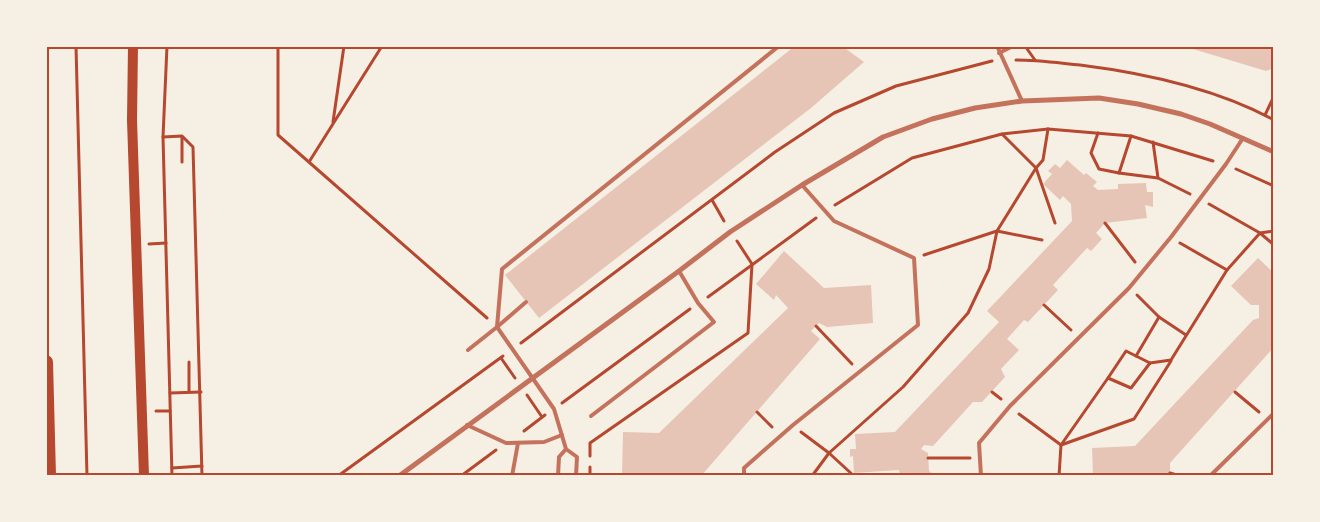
<svg xmlns="http://www.w3.org/2000/svg" width="1320" height="522" font-family="'IBM Plex Sans',sans-serif">
<style>
.building{fill:#e6c5b7}
.lines{fill:none;stroke-linecap:round;stroke-linejoin:round}
.path{stroke:#b5482f;stroke-width:3}
.service{stroke:#c5725c;stroke-width:4}
.minor{stroke:#c5725c;stroke-width:5}
.secondary{stroke:#b5482f;stroke-width:10}
.trunk{stroke:#b5482f;stroke-width:14}
.neatline{fill:none;stroke:#b5482f;stroke-width:2}
</style>
<rect width="100%" height="100%" fill="#f6efe4"/>
<g class="building">
<polygon points="795,46 842,46 864,62 811,108 539,318 505,275"/>
<polygon points="1183,46 1274,46 1274,68 1266,71"/>
<polygon points="1067,160 1084,175 1086,173 1097,182 1093,186 1098,190 1118,189 1118,184 1146,183 1147,192 1153,192 1153,207 1145,205 1147,218 1105,223 1096,233 1102,239 1091,251 1087,248 1053,285 1058,290 1028,322 1024,320 1007,339 1019,350 1001,369 1005,377 982,402 973,402 933,446 924,445 921,449 928,453 929,471 936,476 900,476 899,470 854,473 853,456 850,457 850,449 856,449 855,434 895,432 999,322 987,311 1072,221 1071,204 1063,196 1060,200 1043,184 1052,174 1048,171 1055,164 1060,168"/>
<polygon points="784,251 824,288 871,285 873,323 827,327 819,323 811,331 820,339 701,476 622,476 623,432 659,433 788,308 776,295 774,300 756,284"/>
<polygon points="1258,258 1274,273 1274,347 1170,463 1170,476 1093,476 1092,448 1135,446 1253,320 1259,318 1259,305 1251,305 1231,286"/>
</g>
<g class="lines">
<g class="path">
<polyline points="76,46 87,476"/>
<polyline points="167,46 163,137 172,476"/>
<polyline points="278,46 278,135 487,318"/>
<polyline points="1025,46 1035,60"/>
<path d="M1016 60C1038 60 1059 63 1080 65 1144 73 1217 89 1274 120"/>
<polyline points="1265,115 1274,96"/>
<polyline points="333,122 344,46"/>
<polyline points="1098,133 1091,153 1099,169 1119,173"/>
<polyline points="1002,134 1036,168 1055,223"/>
<polyline points="1131,136 1119,173 1158,178"/>
<polyline points="163,137 182,136 193,147 202,476"/>
<polyline points="182,137 182,162"/>
<polyline points="1153,142 1158,178 1190,194"/>
<polyline points="309,162 382,46"/>
<polyline points="1236,169 1274,186"/>
<polyline points="712,200 724,221"/>
<polyline points="1209,204 1260,233 1274,245"/>
<polyline points="835,205 912,158 1002,134 1048,129 1131,136 1213,161"/>
<polyline points="1105,223 1135,262"/>
<polyline points="1180,243 1227,270"/>
<polyline points="149,244 166,243"/>
<polyline points="924,255 997,231 1042,240"/>
<polyline points="1137,295 1159,317 1186,335"/>
<polyline points="708,297 816,218"/>
<polyline points="1044,305 1071,330"/>
<polyline points="816,326 852,364"/>
<polyline points="521,343 775,152 834,113 896,86 992,61"/>
<polyline points="1136,356 1150,363"/>
<polyline points="501,358 515,378"/>
<polyline points="189,362 189,392"/>
<polyline points="1108,378 1126,351 1136,356 1159,317"/>
<polyline points="992,392 1001,399"/>
<polyline points="1235,392 1259,412"/>
<polyline points="170,393 201,392"/>
<polyline points="527,395 542,417"/>
<polyline points="562,403 690,309"/>
<polyline points="156,411 170,411"/>
<polyline points="757,412 772,427"/>
<polyline points="1019,414 1061,445 1134,419 1171,361"/>
<polyline points="524,431 545,415"/>
<polyline points="801,432 829,453 854,476"/>
<polyline points="590,456 590,443 748,333 752,264 737,241"/>
<polyline points="928,458 970,458"/>
<polyline points="590,467 590,476"/>
<polyline points="172,468 202,466"/>
<polyline points="1170,473 1180,476"/>
<polyline points="338,476 503,356"/>
<polyline points="461,476 496,450"/>
<polyline points="812,476 829,453 903,387 968,313 989,269 997,231 1036,168 1043,160 1048,129"/>
<polyline points="1059,476 1061,445 1108,378 1131,388 1150,363 1171,360 1227,270 1260,233 1274,231"/>
</g>
<g class="service">
<polyline points="997,46 1022,101"/>
<polyline points="999,53 1013,46"/>
<polyline points="497,327 502,269 779,46"/>
<polyline points="497,327 526,302"/>
<polyline points="468,350 497,327 554,409 566,449 577,457 576,476"/>
<polyline points="591,416 714,322 698,303 679,271"/>
<polyline points="467,425 506,443 544,442 562,435"/>
<polyline points="512,476 518,443"/>
<polyline points="558,476 559,457 566,449"/>
<polyline points="744,476 744,468 793,425 918,325 914,258 834,221 802,185"/>
<polyline points="981,476 979,443 1010,406 1129,288 1171,237 1226,164 1243,138"/>
<polyline points="1210,476 1274,413"/>
</g>
<polyline class="minor" points="399,476 679,271 730,232 802,185 883,137 932,119 975,108 1022,101 1099,98 1138,104 1181,114 1210,124 1274,152"/>
<polyline class="secondary" points="133,46 132,120 144,476"/>
<polyline class="trunk" points="46,362 49,476"/>
</g>
<rect width="1320" height="522" fill="none" stroke="#f6efe4" stroke-width="95"/>
<rect x="48" y="48" width="1224" height="426" class="neatline"/>
</svg>
